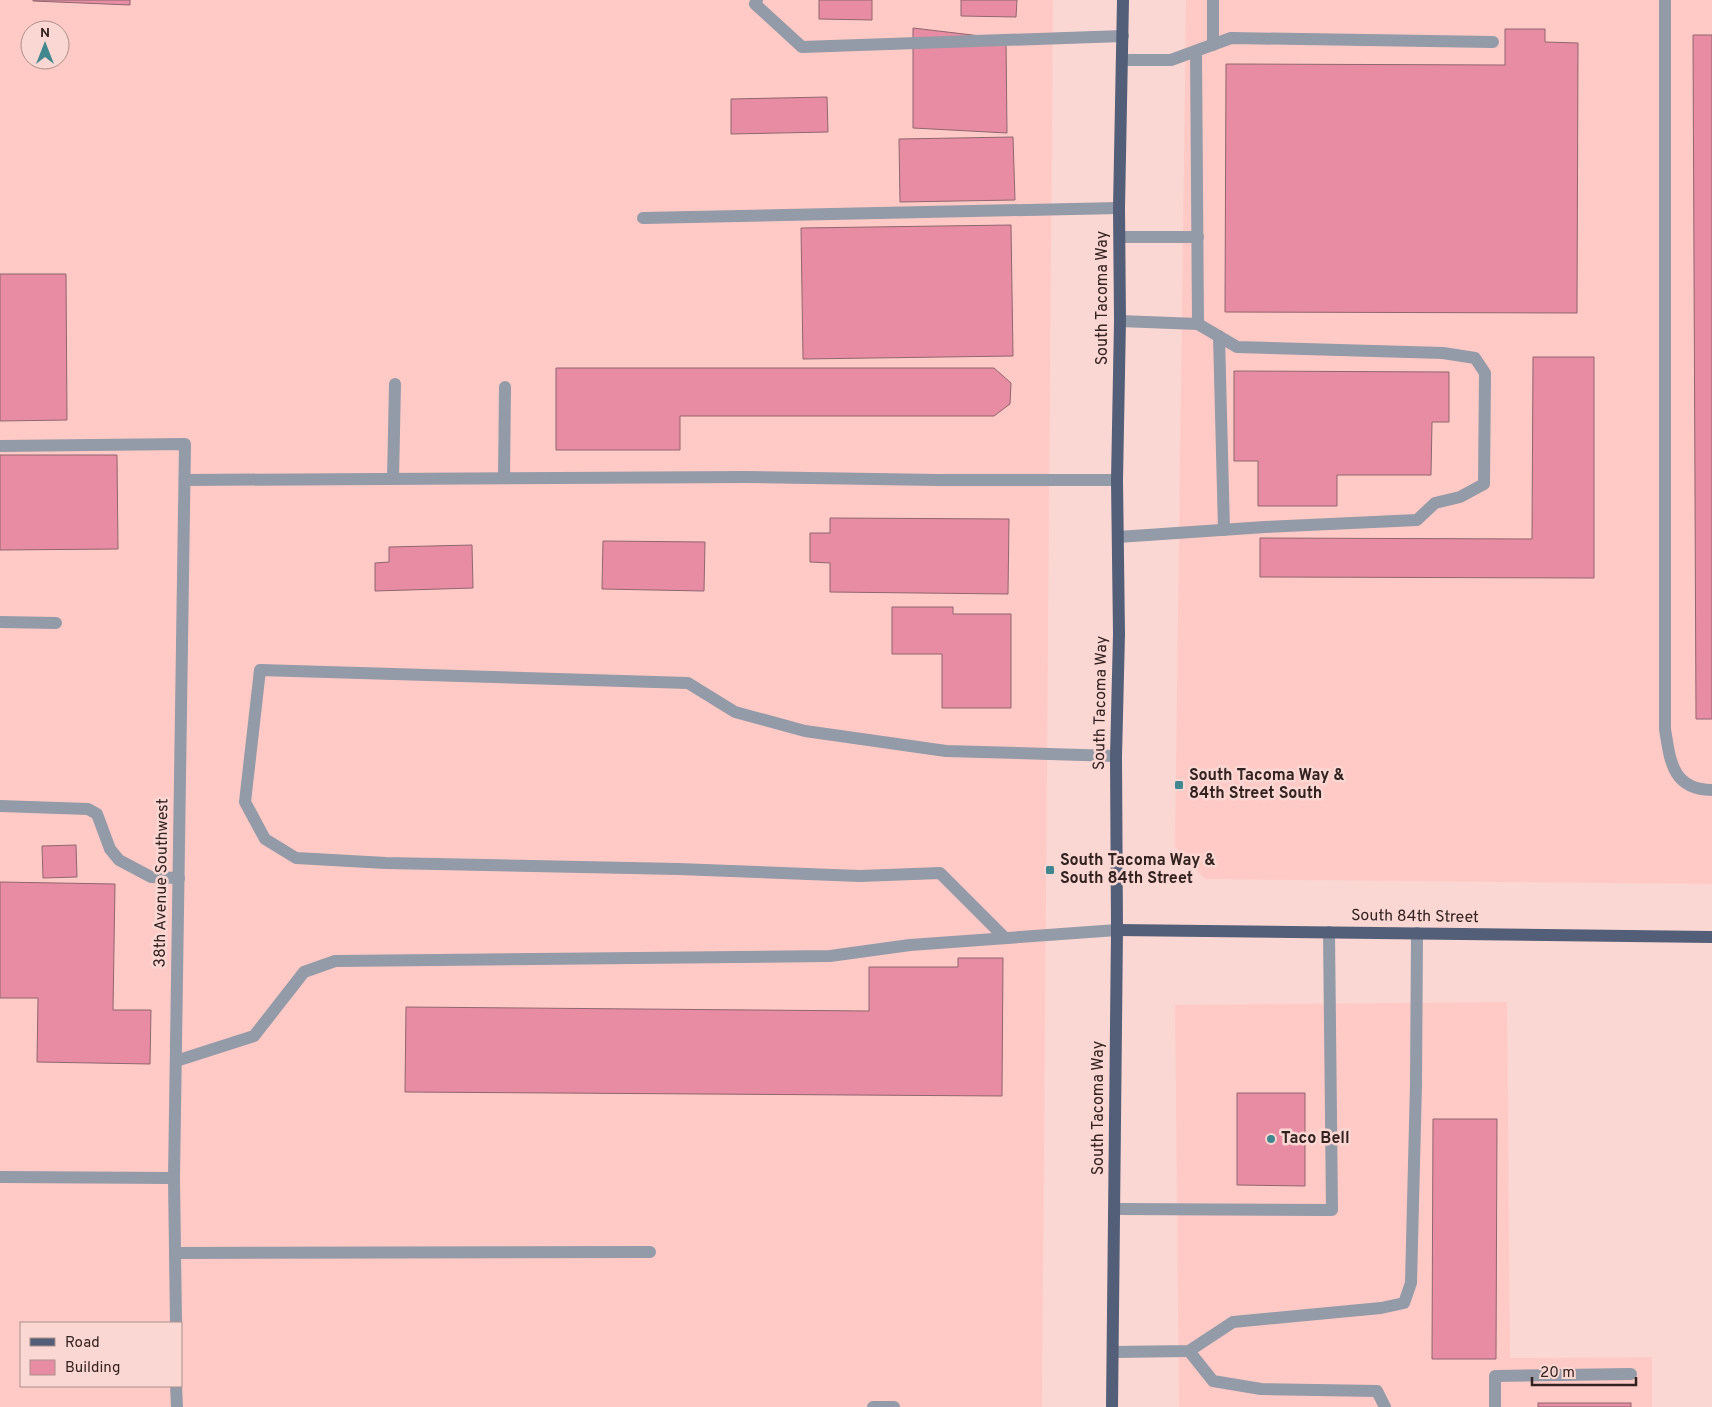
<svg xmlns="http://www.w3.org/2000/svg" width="1712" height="1407" font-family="Overpass,sans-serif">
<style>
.built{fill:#ffcac5;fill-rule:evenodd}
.building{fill:#e78ca2;stroke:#8e6770}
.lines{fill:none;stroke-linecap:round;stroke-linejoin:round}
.minor{stroke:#939aa8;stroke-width:12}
.major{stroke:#535f78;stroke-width:12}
.poi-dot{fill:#40878f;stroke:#fbd7d3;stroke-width:2}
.labels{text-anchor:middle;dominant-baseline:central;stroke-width:5;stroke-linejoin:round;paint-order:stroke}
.street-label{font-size:16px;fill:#322220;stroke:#fbd7d3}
.poi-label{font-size:16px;font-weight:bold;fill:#322220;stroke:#fbd7d3;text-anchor:start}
</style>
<rect width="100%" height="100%" fill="#fbd7d3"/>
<g class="built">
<path d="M0 0H1053L1042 1407H0ZM30 30H60V60H30ZM21 1323H181V1386H21Z"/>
<polygon points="1186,0 1712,0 1712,884 1205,879 1175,847"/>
<polygon points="1507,1002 1510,1358 1652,1357 1652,1407 1179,1407 1175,1005"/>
</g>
<g class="building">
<polygon points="33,0 130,0 130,5 33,1"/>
<polygon points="819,0 872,0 872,20 819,19"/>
<polygon points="961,0 1017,0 1016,17 961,16"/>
<polygon points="913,28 1006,39 1007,133 913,128"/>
<polygon points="1505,29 1545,29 1545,42 1578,43 1577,313 1225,312 1226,64 1505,65"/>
<polygon points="1693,35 1712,35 1712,719 1696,719"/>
<polygon points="827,97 828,132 731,134 731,99"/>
<polygon points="1013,137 1015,200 900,202 899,139"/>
<polygon points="1011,225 1013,356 803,359 801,228"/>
<polygon points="0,274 66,274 67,420 0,421"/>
<polygon points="1533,357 1594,357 1594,578 1260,577 1260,538 1532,539"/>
<polygon points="556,368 994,368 1011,383 1010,404 994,416 680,416 680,450 556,450"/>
<polygon points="1234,371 1449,372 1449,422 1432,422 1431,475 1337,475 1337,506 1258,506 1258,461 1234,461"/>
<polygon points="0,455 117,455 118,549 0,550"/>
<polygon points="830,518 1009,519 1008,594 830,592 830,563 810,562 810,533 830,533"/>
<polygon points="603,541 705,542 704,591 602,589"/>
<polygon points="472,545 473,588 375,591 375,563 389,562 389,547"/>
<polygon points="892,607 953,607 953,614 1011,614 1011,708 942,708 942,654 892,654"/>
<polygon points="76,845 77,877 43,878 42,846"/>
<polygon points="0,882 115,884 113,1010 151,1010 150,1064 37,1062 38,998 0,998"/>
<polygon points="958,958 1003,958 1002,1096 405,1092 406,1007 869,1011 869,967 958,967"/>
<polygon points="1237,1093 1305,1093 1305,1186 1237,1185"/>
<polygon points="1433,1119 1497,1119 1496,1359 1432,1359"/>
<rect x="1538" y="1403" width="93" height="4"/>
</g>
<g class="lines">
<g class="minor">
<polyline points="757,0 755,4 802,47 1123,36"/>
<path d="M1665 0V729C1670 760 1672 790 1712 790"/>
<polyline points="1213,45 1213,0"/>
<polyline points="1196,51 1198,324"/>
<polyline points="1123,60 1171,60 1231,38 1493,42"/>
<polyline points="643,218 1119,208"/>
<polyline points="1120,237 1198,237"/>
<polyline points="1219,336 1224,530"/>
<polyline points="0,446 185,444 174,1178 176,1323"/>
<polyline points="504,477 505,387"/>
<polyline points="393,479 395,384"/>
<polyline points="185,480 746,477 939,480 1117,480"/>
<polyline points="1118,537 1265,527 1417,520 1435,503 1460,497 1484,484 1485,373 1475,358 1443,353 1237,347 1198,324 1120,321"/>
<polyline points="0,622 56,623"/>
<polyline points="0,806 88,809 97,814 110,849 119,860 151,877 179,878"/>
<polyline points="1005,938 940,873 860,876 678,869 386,863 296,858 265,839 245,802 260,670 688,683 735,712 805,731 946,751 1116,756"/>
<polyline points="176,1061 254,1036 304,972 335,961 830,956 910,945 1117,930"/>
<polyline points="0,1177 174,1178"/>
<polyline points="1115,1209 1332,1210 1329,932"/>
<polyline points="175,1253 650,1252"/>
<polyline points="1189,1351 1213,1381 1261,1389 1377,1391 1385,1407"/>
<polyline points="1113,1352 1189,1351 1233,1322 1381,1308 1404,1303 1411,1283 1416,1084 1417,933"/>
<polyline points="176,1386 177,1407"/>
<polyline points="873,1407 894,1407"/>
<polyline points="1495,1407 1495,1376 1631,1374"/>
</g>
<g class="major">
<polyline points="1117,930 1712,937"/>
<polyline points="1112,1407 1117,930 1116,756 1119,634 1117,480 1120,321 1119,208 1123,0"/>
</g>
</g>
<g class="poi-dot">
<rect x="1174" y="780" width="10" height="10" rx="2.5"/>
<rect x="1045" y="865" width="10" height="10" rx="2.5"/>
<circle cx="1271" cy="1139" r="5"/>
</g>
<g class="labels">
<g class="street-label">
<text transform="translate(1103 298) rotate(-90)">South Tacoma Way</text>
<text transform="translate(1101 703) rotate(-89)">South Tacoma Way</text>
<text transform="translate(162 883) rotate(-89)">38th Avenue Southwest</text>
<text transform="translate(1415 917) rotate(1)">South 84th Street</text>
<text transform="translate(1099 1108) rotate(-90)">South Tacoma Way</text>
</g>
<g class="poi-label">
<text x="1189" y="776">South Tacoma Way &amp;<tspan x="1189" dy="18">84th Street South</tspan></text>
<text x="1060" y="861">South Tacoma Way &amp;<tspan x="1060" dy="18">South 84th Street</tspan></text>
<text x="1281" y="1139">Taco Bell</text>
</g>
</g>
<rect x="20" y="1322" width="162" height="65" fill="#fbd7d3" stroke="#ab8f8b"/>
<rect x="30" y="1338" width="25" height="8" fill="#535f78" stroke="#ab8f8b"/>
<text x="65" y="1347" font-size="15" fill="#322220">Road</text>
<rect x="30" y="1360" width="25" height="15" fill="#e78ca2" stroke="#ab8f8b"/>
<text x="65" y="1372" font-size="15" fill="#322220">Building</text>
<g transform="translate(45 45)"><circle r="24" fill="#fbd7d3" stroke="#ab8f8b"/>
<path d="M0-4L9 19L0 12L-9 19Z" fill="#40878f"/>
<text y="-8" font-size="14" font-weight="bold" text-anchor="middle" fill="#322220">N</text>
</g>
<path d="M1532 1377v8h104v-8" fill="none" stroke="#322220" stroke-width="2.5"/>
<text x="1540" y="1377" font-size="15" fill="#322220" stroke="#fbd7d3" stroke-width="4" paint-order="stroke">20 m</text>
</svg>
